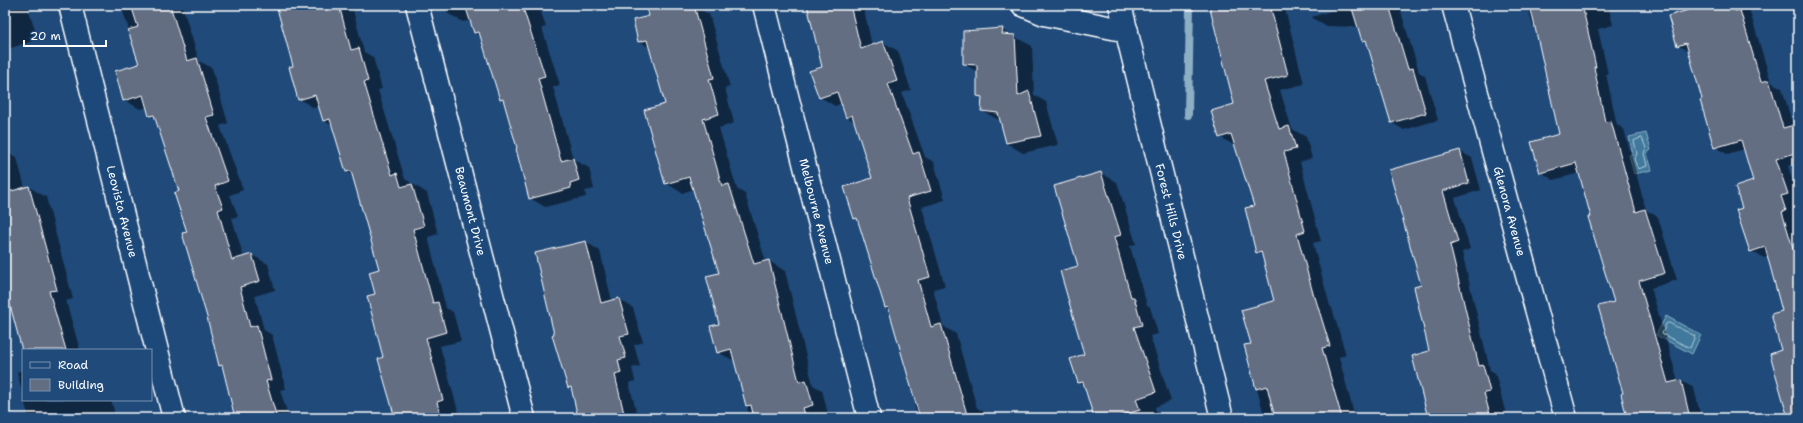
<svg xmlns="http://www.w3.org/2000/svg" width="1803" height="423" font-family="'Shantell Sans',sans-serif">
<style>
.water{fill:#41799c;stroke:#8dafc4}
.shadow{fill:#0007}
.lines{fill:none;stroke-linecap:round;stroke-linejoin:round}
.shore{stroke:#b3c9d7;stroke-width:1}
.stream{stroke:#8dafc4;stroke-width:8}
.building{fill:#646e83;stroke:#fff}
.street-casing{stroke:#fff;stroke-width:25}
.street{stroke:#1f4a7a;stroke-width:22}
.labels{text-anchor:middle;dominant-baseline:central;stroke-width:3;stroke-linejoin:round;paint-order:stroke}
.street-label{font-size:12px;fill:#fff;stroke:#1f4a7a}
</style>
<rect width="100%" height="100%" fill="#1f4a7a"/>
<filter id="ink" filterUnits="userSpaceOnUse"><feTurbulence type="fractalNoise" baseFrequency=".025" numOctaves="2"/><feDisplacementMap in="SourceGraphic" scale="8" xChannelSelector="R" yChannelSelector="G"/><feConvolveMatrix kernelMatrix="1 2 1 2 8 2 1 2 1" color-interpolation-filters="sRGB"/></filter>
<g filter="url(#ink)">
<g class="water">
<polygon points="1646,133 1651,150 1647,153 1652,170 1634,174 1629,155 1633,154 1629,137"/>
<polygon points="1666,316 1701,335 1692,354 1656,335"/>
</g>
<g class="shadow">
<polygon points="5,5 27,5 38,39 5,50"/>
<polygon points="121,5 182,5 199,61 212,68 228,123 220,126 243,190 230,195 238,216 232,218 244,258 252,255 268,264 275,290 255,296 264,330 272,335 286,389 280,390 289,418 235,418 224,368 220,365 188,233 181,192 156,119 150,115 148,107 140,109 124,100 140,65"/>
<polygon points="273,5 365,5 365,6 353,10 364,52 373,57 382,89 378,90 405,179 427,193 438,234 428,237 446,308 453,312 461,341 440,346 460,418 396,418 384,358 376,295 381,270 353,175 347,172 333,126 324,121 320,106 314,108 299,99 294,67 278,9"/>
<polygon points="445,5 543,5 539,6 546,27 542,28 560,85 553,87 573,159 589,168 594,189 585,191 586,197 545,207 530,198 518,149 505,102 500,99 482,36 475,33 471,20 463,22 447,13"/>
<polygon points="647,5 702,5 703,11 709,14 730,87 725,88 734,123 719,128 737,189 745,194 766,262 769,261 785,271 813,385 822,390 829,418 750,418 735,361 717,352 720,274 694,189 682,193 666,183 666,105 650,48 639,41 650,17"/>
<polygon points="808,5 863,5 872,46 883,42 898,51 911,90 902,93 925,157 934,162 945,200 922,207 945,286 933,289 943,326 956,334 977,408 989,414 990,418 918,418 914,404 917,403 890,310 885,308 859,220 855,218 873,179 855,122 847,117 842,103 835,106 820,97 823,67"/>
<polygon points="1210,5 1284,5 1304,84 1280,90 1292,129 1306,137 1312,158 1300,162 1321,241 1313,243 1330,306 1332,308 1346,355 1339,357 1355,418 1265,418 1245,346 1252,344 1275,301 1264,256 1257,252 1255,206 1237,147 1220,137 1236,104"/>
<polygon points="1348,5 1399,5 1419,72 1425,76 1438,120 1404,130 1391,122 1368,43 1363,40 1359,27 1325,26 1313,18 1312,17"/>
<polygon points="1527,5 1608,5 1613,25 1598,29 1608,74 1606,74 1617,125 1624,129 1646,210 1658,217 1677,280 1651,288 1678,381 1681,381 1694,388 1701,418 1628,418 1615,303 1580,173 1553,180 1541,172 1560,135 1536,28 1533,26"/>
<polygon points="1707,5 1748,5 1771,82 1782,88 1793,126 1798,125 1798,163 1788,166 1798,196 1798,202 1794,203 1798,217 1794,219 1798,233 1798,418 1789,418 1782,351 1783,312 1768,257 1764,258 1751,251 1743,209 1755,182 1745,149 1727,154 1715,147 1704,100 1690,52 1678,45"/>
<polygon points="1002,30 1032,46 1034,95 1046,102 1058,145 1023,153 1006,143 1001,121 982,111 983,98 978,95 978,72 964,64"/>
<polygon points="5,56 12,76 5,79"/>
<polygon points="5,137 9,153 17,158 25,188 29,187 46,197 73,299 66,301 80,350 23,350 12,309 6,306 5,300"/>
<polygon points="1459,151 1472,158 1481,190 1455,198 1470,249 1462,252 1490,370 1495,373 1507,418 1430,418 1430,352 1423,286 1390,171"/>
<polygon points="1101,173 1117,182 1136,244 1130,246 1147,305 1150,307 1158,334 1150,336 1171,401 1155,407 1158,418 1095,418 1085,386 1079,382 1086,355 1079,267"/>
<polygon points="586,242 600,251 612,301 619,299 633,308 643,342 634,345 640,366 632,368 635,381 629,383 638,418 579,418 573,390 568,387 555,335"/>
<polygon points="23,370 23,395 17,372"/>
<polygon points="24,400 111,400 116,418 29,418"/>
</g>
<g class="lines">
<g class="shore">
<polygon points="1642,138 1646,148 1644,153 1647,166 1638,169 1634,159 1637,154 1634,141"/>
<polygon points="1669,323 1695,336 1690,348 1662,334 1666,324"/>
</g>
<polyline class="stream" points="1188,115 1190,5"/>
</g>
<g class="building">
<polygon points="131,5 170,5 187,61 197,58 214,115 206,117 228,181 215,186 223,208 218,210 232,260 252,254 260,281 240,287 250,327 257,325 271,380 266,381 277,418 235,418 222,365 219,366 207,317 182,233 187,232 174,193 179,191 154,115 149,116 143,95 123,101 115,71 139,64 128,30 138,27"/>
<polygon points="276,5 339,5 351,50 359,48 368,81 364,82 392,175 397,173 401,187 412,184 424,226 413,229 433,303 438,302 446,332 426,338 443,400 437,402 441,418 395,418 378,359 383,357 367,296 375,294 369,272 379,269 351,171 346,172 330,119 323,121 315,95 298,100 289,67 293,66"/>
<polygon points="465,5 522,5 545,76 538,78 561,161 573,158 579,180 570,183 571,188 529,199 516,149 517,148 503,99 500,100 479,32 474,33"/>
<polygon points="646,5 694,5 714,78 709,79 719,114 703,119 722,186 729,184 754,264 769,260 799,382 806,380 813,405 803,408 806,418 754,418 751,405 746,406 731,349 717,353 710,326 719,324 706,276 719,273 689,177 665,184 644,110 665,104 647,40 638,42 633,20 649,16"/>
<polygon points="807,5 850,5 861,49 883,41 897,81 888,84 913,154 919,152 931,191 907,198 930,277 918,280 931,327 941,324 968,418 920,418 888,307 885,308 857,218 854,219 844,187 872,178 852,115 846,118 837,92 819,98 809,71 822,67"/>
<polygon points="1209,5 1270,5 1288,75 1264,81 1279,129 1289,126 1296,149 1284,152 1305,231 1297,234 1314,297 1315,297 1330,346 1322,348 1342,418 1275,418 1267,386 1256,389 1244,345 1251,344 1241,310 1274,301 1261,251 1256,253 1245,208 1254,206 1231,134 1219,138 1211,111 1234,104"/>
<polygon points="1351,5 1389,5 1408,69 1413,68 1426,113 1391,123 1366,40 1362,41"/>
<polygon points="1530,5 1582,5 1596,67 1594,67 1605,122 1611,121 1636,212 1645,209 1665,273 1639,281 1668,383 1681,380 1690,418 1627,418 1621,394 1623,393 1598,306 1614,302 1588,217 1591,217 1576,163 1540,173 1531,142 1559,134"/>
<polygon points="1705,5 1734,5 1735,11 1740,10 1761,82 1769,80 1783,128 1798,124 1798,152 1776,159 1788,194 1781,196 1786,211 1782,212 1798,265 1798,418 1788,418 1770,354 1781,350 1771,314 1782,311 1765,247 1750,252 1736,210 1742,208 1735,187 1753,181 1741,140 1714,148 1700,100 1702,99 1686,43 1677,46 1668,16"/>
<polygon points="1003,28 1002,34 1015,35 1018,96 1029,91 1041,136 1006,143 998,113 981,111 982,97 977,96 977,65 963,64 963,31"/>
<polygon points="1460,150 1469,183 1443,191 1458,242 1450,245 1479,366 1483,365 1490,392 1484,393 1491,418 1428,418 1412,356 1429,351 1414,287 1421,285 1389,170"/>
<polygon points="1101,172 1121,235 1114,237 1131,297 1134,297 1142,325 1134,327 1156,392 1136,399 1140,410 1114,418 1094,418 1083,382 1078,383 1070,359 1084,354 1060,271 1078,266 1054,186"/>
<polygon points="29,186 57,290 49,291 66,350 22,350 10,305 5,307 5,193"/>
<polygon points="586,241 601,303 619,298 629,334 620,336 626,358 618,360 621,373 615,375 625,418 578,418 571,387 568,388 552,335 554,334 535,253"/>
</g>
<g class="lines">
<defs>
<g id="street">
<path id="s1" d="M70 5 174 418"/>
<path id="s2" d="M417 5 524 418"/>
<path id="s3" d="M764 5 869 418"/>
<polyline points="1023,5 1044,14 1127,31"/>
<path id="s4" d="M1120 5 1222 418"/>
<path id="s5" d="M1453 5 1566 418"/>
</g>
</defs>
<use href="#street" class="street-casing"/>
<use href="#street" class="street"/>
</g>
</g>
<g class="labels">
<g class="street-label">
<text stroke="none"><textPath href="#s4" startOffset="213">Forest Hills Drive</textPath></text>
<text stroke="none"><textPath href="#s1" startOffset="213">Leovista Avenue</textPath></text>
<text stroke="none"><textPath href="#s2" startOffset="213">Beaumont Drive</textPath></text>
<text stroke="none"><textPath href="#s3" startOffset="213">Melbourne Avenue</textPath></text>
<text stroke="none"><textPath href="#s5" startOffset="214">Glenora Avenue</textPath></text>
</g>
</g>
<rect width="1803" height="423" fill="none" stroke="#1f4a7a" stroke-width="20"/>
<rect x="10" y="10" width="1783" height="403" fill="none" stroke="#fff" stroke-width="1.5" filter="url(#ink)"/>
<rect x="22" y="349" width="130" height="52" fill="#1f4a7a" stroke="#7992af"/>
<rect x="30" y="362" width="20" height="6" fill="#1f4a7a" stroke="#7992af"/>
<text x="58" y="369" font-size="12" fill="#ffffff">Road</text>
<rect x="30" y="379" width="20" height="12" fill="#646e83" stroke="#7992af"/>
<text x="58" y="389" font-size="12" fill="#ffffff">Building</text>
<path d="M24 40v6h82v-6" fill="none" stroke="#ffffff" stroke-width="2"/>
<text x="30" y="40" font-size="12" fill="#ffffff" stroke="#1f4a7a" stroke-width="3" paint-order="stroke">20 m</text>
</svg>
